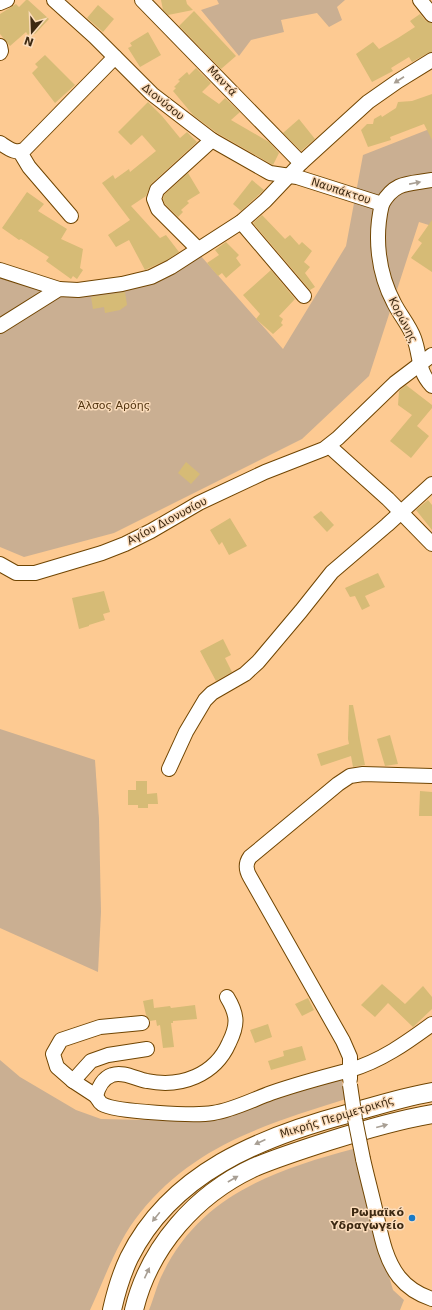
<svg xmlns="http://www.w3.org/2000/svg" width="432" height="1310" font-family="'DejaVu Sans',sans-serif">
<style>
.green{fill:#caaf92}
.building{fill:#d6bb76}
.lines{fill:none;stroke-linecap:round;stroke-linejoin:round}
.minor-casing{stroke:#704502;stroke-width:16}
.major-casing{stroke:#704502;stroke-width:20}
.minor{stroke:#fff;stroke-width:14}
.major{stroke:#fff;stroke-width:18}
.minor-bridge-casing{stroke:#704502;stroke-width:16;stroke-linecap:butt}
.minor-bridge{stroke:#fff;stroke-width:14}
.oneway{fill:#a89f94}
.poi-dot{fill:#1a7ac6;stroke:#fbdcbb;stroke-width:1.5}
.labels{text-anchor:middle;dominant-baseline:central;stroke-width:3;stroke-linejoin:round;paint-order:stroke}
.street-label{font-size:11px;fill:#3d2912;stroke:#fbdcbb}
.park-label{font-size:11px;fill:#543611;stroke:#fbdcbb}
.poi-label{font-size:11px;font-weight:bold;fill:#3d2912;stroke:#fbdcbb;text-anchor:end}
</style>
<rect width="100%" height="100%" fill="#fdca92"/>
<g class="green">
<polygon points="217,0 345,0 337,7 342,20 329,27 317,13 281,20 284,32 251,40 239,56 201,10 219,4"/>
<polygon points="432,128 432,226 419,222 369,376 302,439 114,533 24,557 0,547 0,274 76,296 200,255 283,349 346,246 363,155"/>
<polygon points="0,729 95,760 99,819 101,912 98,972 0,928"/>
<path d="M0 1060 20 1077 76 1110 101 1119 191 1121 289 1094 341 1077 346 1099C267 1124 194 1145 140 1213 117 1241 105 1278 90 1310H0Z"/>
<path d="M353 1149 374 1237 383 1264 388 1273 393 1290 404 1300 400 1310H149C154 1298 157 1284 163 1273 201 1195 275 1170 353 1149Z"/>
</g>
<g class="building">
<polygon points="26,0 28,0 49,19 35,34 31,32 28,35 26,32 10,46 0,34 0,14 16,4 19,7"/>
<polygon points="161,0 186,0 187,4 193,10 168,15 163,10"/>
<polygon points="98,5 114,19 103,32 87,18"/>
<polygon points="194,11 236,56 221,69 179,26"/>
<polygon points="420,14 426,21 432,23 432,52 428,53 412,62 409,57 391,68 393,71 372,82 356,54 373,42 379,49 398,38 415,27 410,21"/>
<polygon points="148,32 161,55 140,67 128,48 132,46 130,43"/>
<polygon points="45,55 75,85 55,103 32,73 38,67 35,64"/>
<polygon points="196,68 211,83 202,92 219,104 225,98 240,112 231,120 269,142 279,153 273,165 217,133 193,115 173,91 176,88 174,87 180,81 178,80 187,72 189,75"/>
<polygon points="432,94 432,140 424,124 390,137 391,140 368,147 361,130 367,124 373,124 374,119 381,115 382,117 396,108 398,102 412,101"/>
<polygon points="148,102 162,116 180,138 187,132 197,142 151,184 146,196 131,206 160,238 166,235 179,252 167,260 145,270 129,240 116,247 108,235 130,220 102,183 113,175 115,179 129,169 130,172 156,151 142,135 131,145 118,132"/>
<polygon points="299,119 315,139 301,151 283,133"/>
<polygon points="188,173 200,193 187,201 189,203 181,210 183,212 178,217 165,204 163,199 164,195"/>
<polygon points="252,180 264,190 241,211 233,204"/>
<polygon points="27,192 44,204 38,211 67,229 61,239 83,249 80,268 83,270 77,279 73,276 71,279 46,261 49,257 21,239 19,240 2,228"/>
<polygon points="262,215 285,239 290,235 299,245 302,242 312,251 304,262 310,267 305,273 315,287 310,290 253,223"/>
<polygon points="432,220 432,272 411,258 422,243 418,240"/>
<polygon points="226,242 239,255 236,258 241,265 226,278 222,273 218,276 207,263 219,255 215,250"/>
<polygon points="271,270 295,299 279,316 283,319 281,323 283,325 273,334 256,319 260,314 243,295"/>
<polygon points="125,292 127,305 120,310 105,313 104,307 93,309 91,297"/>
<polygon points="406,385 432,405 432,408 417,426 429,436 411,458 390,441 412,415 398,405 399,391"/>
<polygon points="186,462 200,474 191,484 178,473"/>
<polygon points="428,500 432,505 432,530 416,510"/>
<polygon points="321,511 334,525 327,532 313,517"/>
<polygon points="230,518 247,546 229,555 222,542 219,545 210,530"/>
<polygon points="378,573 385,587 365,596 370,606 362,610 355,596 350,597 345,588"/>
<polygon points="104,591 110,612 103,614 105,620 89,625 89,626 79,629 72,598"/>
<polygon points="223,639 231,655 225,658 232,672 216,681 200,651"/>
<polygon points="349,705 353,705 365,765 353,767 351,756 321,766 317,754 349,744 348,739"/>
<polygon points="390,735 398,764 385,766 377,739"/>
<polygon points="136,781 147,781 147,794 157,793 158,804 148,804 148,808 138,808 138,805 128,805 128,790 136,790"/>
<polygon points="420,791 432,792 432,816 419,816"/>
<polygon points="382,984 405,1004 423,986 432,997 432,1009 413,1027 388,1003 375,1017 361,1005"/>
<polygon points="308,998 314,1010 302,1016 295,1004"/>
<polygon points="153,999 154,1008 170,1006 171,1008 195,1005 197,1019 173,1021 173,1023 171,1023 174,1047 163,1048 160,1025 157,1026 156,1020 150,1021 146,1015 143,1001"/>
<polygon points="268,1024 272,1037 255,1043 250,1030"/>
<polygon points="302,1046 306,1060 271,1070 268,1061 284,1056 283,1051"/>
</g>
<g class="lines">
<defs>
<g id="minor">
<path d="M54 0 95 37 152 94 212 140 270 173 297 177 382 204C395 181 409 184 432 180"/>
<polyline points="142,0 301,163"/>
<polyline points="420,0 432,15"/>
<polyline points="0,3 7,0"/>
<polyline points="0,46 1,51 0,53"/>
<path d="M0 143C8 148 16 155 25 149L115 57"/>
<polyline points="20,152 29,167 71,216"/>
<path d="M382 204C374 237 378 273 394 303 400 315 409 325 414 338 421 357 417 370 432 386"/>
<polyline points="241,222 304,296"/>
<polyline points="198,249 158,209 154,199 157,190 212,140"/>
<polyline points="0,270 59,289"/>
<polyline points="0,326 59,289 78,290 122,284 151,277 171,267 241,222 265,201 301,163 368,102 398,81 432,60"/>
<polyline points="329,446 388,499 432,544"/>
<polyline points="0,564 16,573 35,573 102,553 125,544 151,531 199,503 265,472 324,449 338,438 395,383 432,355"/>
<polyline points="169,769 186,732 205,700 212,693 245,674 258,662 301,611 332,572 387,525 432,484"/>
<path d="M227 997C238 1015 238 1025 229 1043 215 1075 181 1088 147 1081 136 1079 123 1071 112 1075 103 1078 98 1088 96 1096 98 1099 99 1102 102 1104 115 1112 196 1116 213 1113 233 1110 252 1100 271 1093 297 1084 323 1077 350 1070V1057L343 1041 250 877C246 870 245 864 250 857L338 784 350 776 363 774 432 776"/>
<path d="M350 1079V1070C381 1061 406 1043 432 1024"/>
<polyline points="73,1081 57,1067 53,1054 61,1040 100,1027 142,1023"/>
<polyline points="96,1096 73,1081 91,1061 108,1055 147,1049"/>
<path d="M363 1159C367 1177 372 1195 376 1213 381 1235 385 1259 399 1277 407 1287 420 1295 432 1299"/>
</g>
<g id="major">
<path d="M112 1310C116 1292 121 1275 129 1258 171 1173 261 1137 347 1114 375 1106 403 1097 432 1092"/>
<path d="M134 1310C149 1247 196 1194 255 1167 279 1157 304 1149 329 1141 363 1130 397 1120 432 1114"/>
</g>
</defs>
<use href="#minor" class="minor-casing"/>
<use href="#major" class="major-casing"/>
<use href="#minor" class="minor"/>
<use href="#major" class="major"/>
<defs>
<polyline id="minor-bridge" points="350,1085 355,1119 363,1159"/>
</defs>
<use href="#minor-bridge" class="minor-bridge-casing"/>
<use href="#minor-bridge" class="minor-bridge"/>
</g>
<defs><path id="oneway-solid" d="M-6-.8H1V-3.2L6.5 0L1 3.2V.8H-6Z"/></defs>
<g class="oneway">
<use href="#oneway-solid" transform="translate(399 80) rotate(147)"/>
<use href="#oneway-solid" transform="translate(415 183) rotate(-11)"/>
<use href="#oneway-solid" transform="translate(382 1126) rotate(-15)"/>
<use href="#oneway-solid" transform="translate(260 1142) rotate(155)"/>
<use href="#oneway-solid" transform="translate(233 1179) rotate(-30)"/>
<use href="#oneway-solid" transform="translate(156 1217) rotate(129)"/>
<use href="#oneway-solid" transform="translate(147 1273) rotate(-65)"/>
</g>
<circle class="poi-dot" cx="412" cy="1218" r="4"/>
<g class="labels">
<g class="street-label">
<text transform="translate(222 81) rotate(46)">Μαντά</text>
<text transform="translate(163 102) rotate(39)">Διονύσου</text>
<text transform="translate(341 191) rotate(18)">Ναυπάκτου</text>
<text transform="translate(403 320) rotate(63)">Κορώνης</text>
<text transform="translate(167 521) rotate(-28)">Αγίου Διονυσίου</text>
<text transform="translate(337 1117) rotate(-17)">Μικρής Περιμετρικής</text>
</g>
<g class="park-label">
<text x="114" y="405">Άλσος Αρόης</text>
</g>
<g class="poi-label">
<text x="404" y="1212">Ρωμαϊκό<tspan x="404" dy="13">Υδραγωγείο</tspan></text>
</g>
</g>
<g transform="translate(32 32) rotate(199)" stroke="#fbdcbb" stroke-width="3" paint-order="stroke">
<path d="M0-3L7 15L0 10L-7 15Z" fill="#3d2912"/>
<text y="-6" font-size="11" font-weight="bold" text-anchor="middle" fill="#3d2912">N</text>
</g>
</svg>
